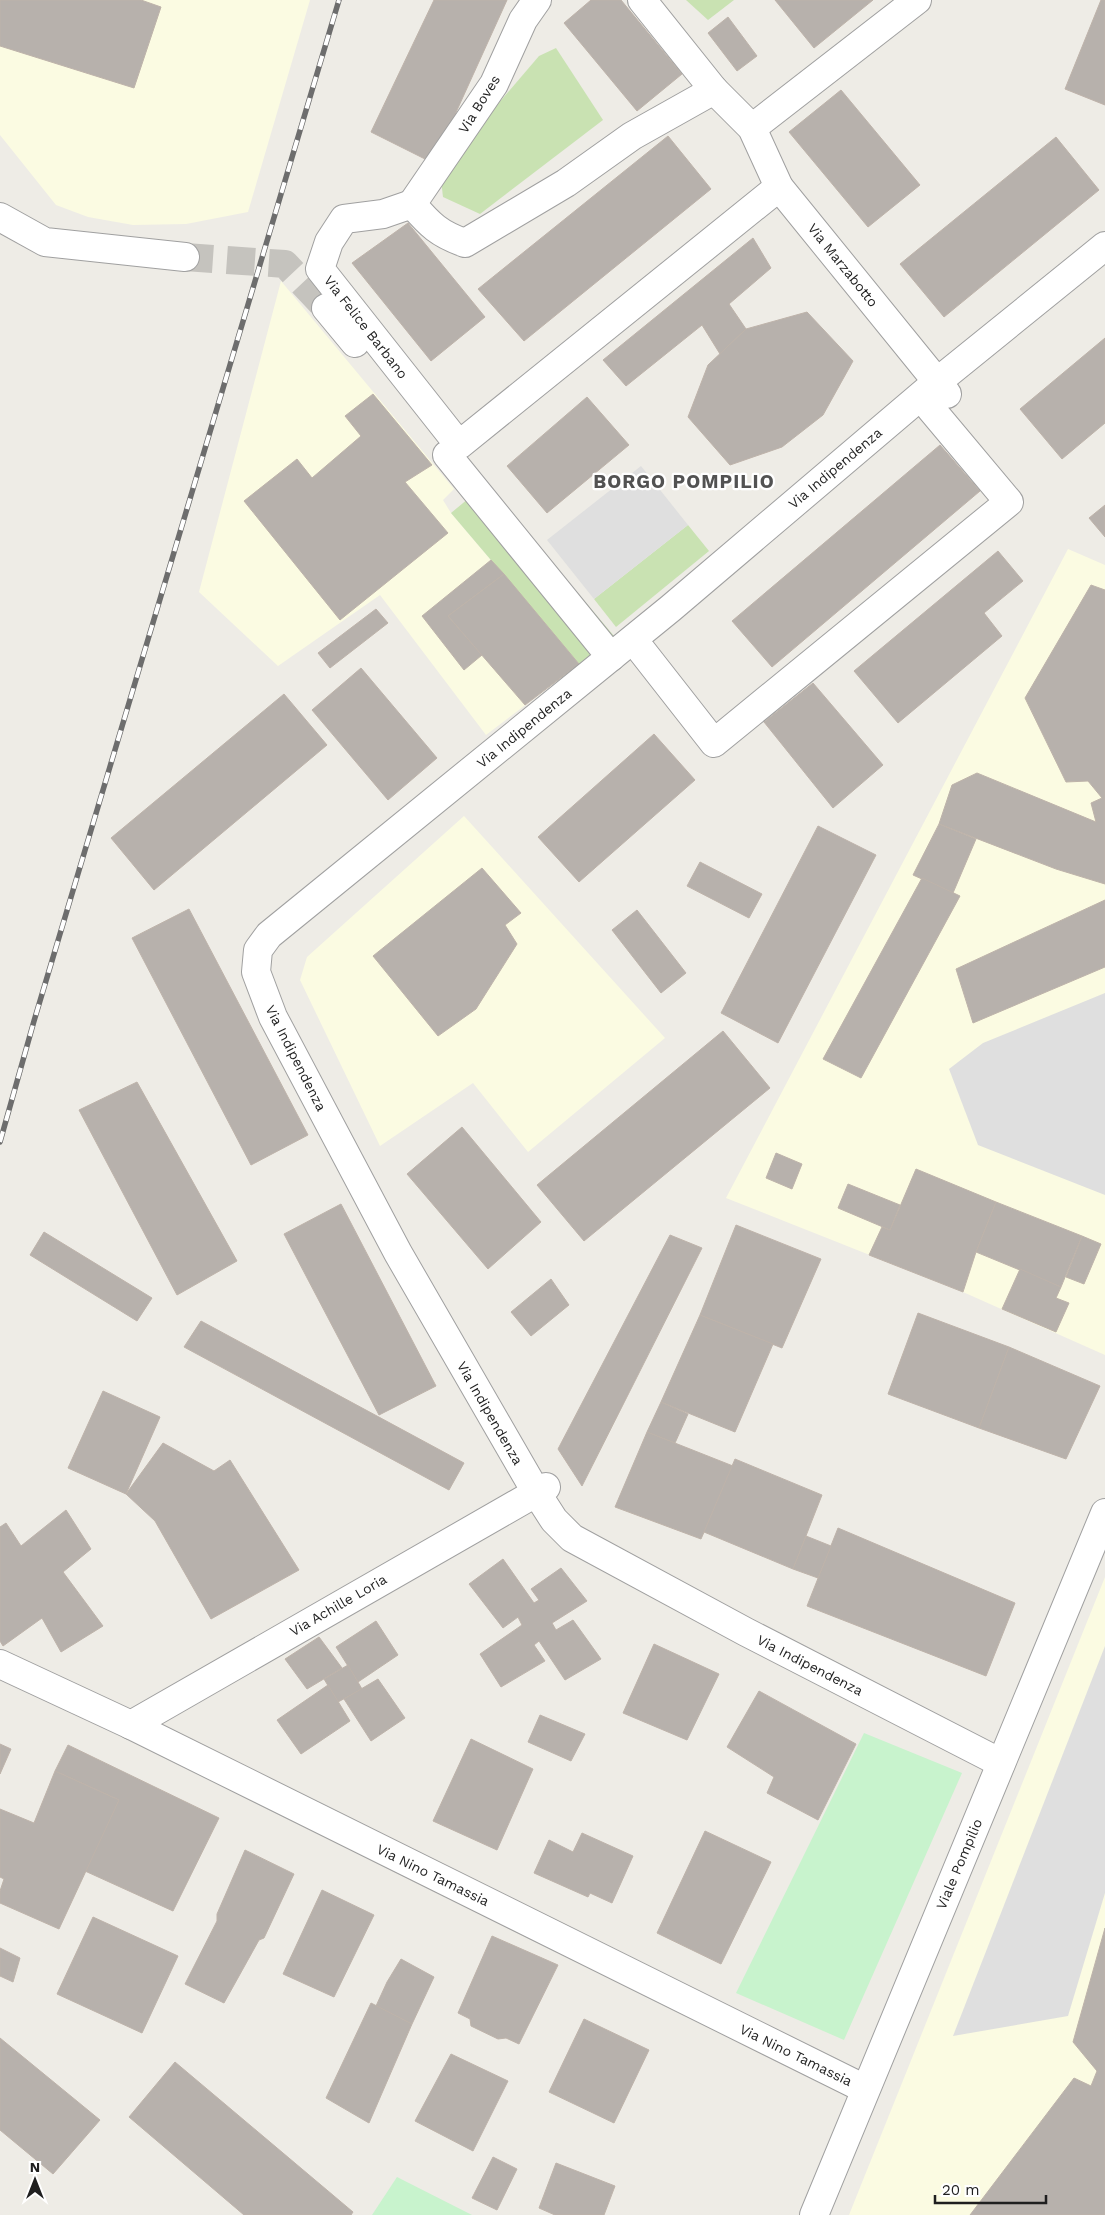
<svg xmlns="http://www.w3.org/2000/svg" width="1105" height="2215" font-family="'Work Sans',sans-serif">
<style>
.education{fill:#fbfbe2}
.grass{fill:#c9e2b2}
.park{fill:#c8f3cd}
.parking{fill:#dfdfdf}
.building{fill:#b7b1ac;stroke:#beb3aa}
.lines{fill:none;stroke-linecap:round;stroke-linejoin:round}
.minor-tunnel{stroke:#c5c3be;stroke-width:28;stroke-dasharray:28 14;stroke-linecap:butt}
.minor-casing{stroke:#a0a0a0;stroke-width:30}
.minor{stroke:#fff;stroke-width:28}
.rail-casing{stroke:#6d6d6d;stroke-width:5.5}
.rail{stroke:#fff;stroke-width:4;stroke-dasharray:11;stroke-linecap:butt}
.labels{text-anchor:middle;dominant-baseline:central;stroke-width:4.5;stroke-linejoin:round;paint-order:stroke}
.street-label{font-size:14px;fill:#1f1f1f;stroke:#fff}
.district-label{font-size:19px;font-weight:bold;letter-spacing:1px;fill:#525252;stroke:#fff}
</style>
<rect width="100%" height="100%" fill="#eeece6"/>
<g class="education">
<polygon points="0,0 310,0 248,212 186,224 133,225 88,217 56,205 0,135"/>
<polygon points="281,281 454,489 443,500 451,513 579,664 486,735 380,595 278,666 199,592"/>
<polygon points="1068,549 1105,565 1105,1355 963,1292 726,1198"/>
<polygon points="464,816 665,1038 528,1152 473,1083 380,1146 300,980 307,957"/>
<polygon points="1105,1577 1105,2215 849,2215"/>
</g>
<g class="grass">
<polygon points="686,0 734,0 708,20"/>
<polygon points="556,48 603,120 480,214 443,197 441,180 467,140 539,56"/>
<polygon points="486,484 614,636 579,664 451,513"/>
<polygon points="688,525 709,551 616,627 594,599"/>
</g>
<g class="park">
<polygon points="864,1733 962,1773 844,2040 736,1993"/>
<polygon points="397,2177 472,2215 372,2215"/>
</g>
<g class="parking">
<polygon points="641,466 688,525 594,599 547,540"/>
<polygon points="1105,993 1105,1195 978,1145 949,1069 983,1043"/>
<polygon points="1105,1646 1105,1893 1068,2016 953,2036"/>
</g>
<g class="building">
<polygon points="0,0 141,0 161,7 134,88 0,46"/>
<polygon points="434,0 507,0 433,163 371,132"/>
<polygon points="591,0 621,0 682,74 637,111 564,23"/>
<polygon points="775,0 873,0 814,48"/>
<polygon points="1101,0 1105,0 1105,105 1065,89"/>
<polygon points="728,17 757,56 737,71 708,33"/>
<polygon points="841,90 920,185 868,227 789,132"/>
<polygon points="668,136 711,189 524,341 478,289"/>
<polygon points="1056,137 1099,190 944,317 900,264"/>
<polygon points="408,223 485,317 431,361 352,263"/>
<polygon points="753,238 771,268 729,304 746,329 720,354 702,325 626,386 603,360"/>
<polygon points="807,312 853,361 823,415 782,447 730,465 688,417 708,365 746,329"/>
<polygon points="1105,338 1105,423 1062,459 1020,409"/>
<polygon points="373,394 432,465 405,482 448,533 340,620 244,501 297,459 312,478 361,436 345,416"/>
<polygon points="587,397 629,445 547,513 507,466"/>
<polygon points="940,445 980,491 772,667 732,621"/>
<polygon points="1105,505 1105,537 1089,518"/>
<polygon points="998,551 1023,581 984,613 1002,636 898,723 854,671"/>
<polygon points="491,560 504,574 448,616 482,655 464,670 422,616"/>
<polygon points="504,574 579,664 525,705 448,616"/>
<polygon points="1091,585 1105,590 1105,884 1056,869 939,824 952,785 977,773 1096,822 1091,803 1102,798 1088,781 1066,782 1025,698"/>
<polygon points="376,609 388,623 330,668 318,653"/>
<polygon points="361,668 437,758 388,800 312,710"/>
<polygon points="813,683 883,765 833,808 764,722"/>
<polygon points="284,694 327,745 154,890 111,838"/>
<polygon points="654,734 695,780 579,882 538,837"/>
<polygon points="939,824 976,839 953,893 913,875"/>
<polygon points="818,826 876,855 778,1043 721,1013"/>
<polygon points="700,862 762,894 749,918 687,886"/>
<polygon points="482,868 521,913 505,925 517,944 476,1009 438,1036 373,956"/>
<polygon points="922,878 960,896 861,1078 823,1059"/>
<polygon points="1105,900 1105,967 973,1023 956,969"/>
<polygon points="189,909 308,1135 251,1165 132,938"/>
<polygon points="637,910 686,973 661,993 612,930"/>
<polygon points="723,1031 770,1088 584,1241 537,1185"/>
<polygon points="137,1082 237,1261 177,1295 79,1110"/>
<polygon points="462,1127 541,1222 488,1269 407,1174"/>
<polygon points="776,1153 802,1164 792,1189 766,1178"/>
<polygon points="916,1169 996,1202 976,1252 963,1292 869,1255 882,1227 890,1230"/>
<polygon points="848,1184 900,1205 890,1230 838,1208"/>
<polygon points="996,1202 1082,1236 1061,1287 976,1252"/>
<polygon points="341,1204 436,1386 379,1415 284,1234"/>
<polygon points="736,1225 821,1259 782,1348 700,1315"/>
<polygon points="44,1232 152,1298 137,1321 30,1255"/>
<polygon points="670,1235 702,1248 582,1486 558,1449"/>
<polygon points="1082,1236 1101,1244 1084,1284 1066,1277"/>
<polygon points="1020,1269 1061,1287 1056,1298 1069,1303 1056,1332 1002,1309"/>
<polygon points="551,1279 569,1305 531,1336 511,1312"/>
<polygon points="918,1313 1009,1347 979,1428 888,1394"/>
<polygon points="700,1315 773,1344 735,1432 661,1402"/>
<polygon points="201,1321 464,1463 449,1490 184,1347"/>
<polygon points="1009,1347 1100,1386 1066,1459 979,1428"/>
<polygon points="103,1391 160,1417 126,1494 68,1468"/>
<polygon points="661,1402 688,1414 675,1443 647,1432"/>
<polygon points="647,1432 733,1466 701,1539 615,1507"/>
<polygon points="163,1443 214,1471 230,1460 299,1570 211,1619 155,1521 126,1494"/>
<polygon points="735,1459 822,1495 793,1569 704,1532"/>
<polygon points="66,1510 91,1549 63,1572 103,1626 61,1652 42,1618 3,1646 0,1641 0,1527 6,1523 21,1546"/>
<polygon points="838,1528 1015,1603 986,1676 807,1606"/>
<polygon points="806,1536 831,1546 818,1578 793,1569"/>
<polygon points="503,1559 534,1603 539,1600 531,1589 561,1568 587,1601 552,1623 556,1630 573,1620 601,1659 565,1680 539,1641 534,1645 545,1661 501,1687 480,1654 522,1625 518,1617 503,1628 469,1584"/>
<polygon points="376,1621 398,1655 358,1682 336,1647"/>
<polygon points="319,1637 342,1668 307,1689 285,1659"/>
<polygon points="654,1644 719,1674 687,1740 623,1713"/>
<polygon points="348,1665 362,1689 338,1702 324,1679"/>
<polygon points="378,1679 405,1718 371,1741 344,1699"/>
<polygon points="328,1685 350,1721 301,1754 277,1720"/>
<polygon points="759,1691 856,1744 818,1820 767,1793 774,1777 727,1747"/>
<polygon points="540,1715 585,1734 571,1761 528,1742"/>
<polygon points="471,1739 533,1769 497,1850 433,1821"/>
<polygon points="0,1744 11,1749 0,1774"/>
<polygon points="68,1745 219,1818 173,1911 85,1871 119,1800 55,1771"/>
<polygon points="55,1771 119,1800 59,1929 0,1903 0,1891 4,1879 0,1877 0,1809 34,1823"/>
<polygon points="705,1831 771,1862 721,1964 657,1933"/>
<polygon points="582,1833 633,1856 612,1903 590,1893 588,1897 534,1873 549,1840 573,1852"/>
<polygon points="245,1850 294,1874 264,1938 259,1940 224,2003 185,1984 217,1921 217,1914"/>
<polygon points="322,1890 374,1915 334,1997 283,1974"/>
<polygon points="93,1917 178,1956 142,2033 57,1994"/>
<polygon points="1105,1928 1105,2215 970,2215 1074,2078 1091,2086 1097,2071 1073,2042"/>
<polygon points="492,1936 558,1965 519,2044 506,2038 498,2039 471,2026 470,2019 458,2013"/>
<polygon points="0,1948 20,1958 13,1982 0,1976"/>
<polygon points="401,1959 434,1977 412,2024 376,2006 387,1982"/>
<polygon points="371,2003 412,2024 369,2123 326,2098"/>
<polygon points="584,2019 649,2050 614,2123 549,2092"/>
<polygon points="0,2038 100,2120 53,2174 0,2130"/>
<polygon points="451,2054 508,2081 473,2151 415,2121"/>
<polygon points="175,2062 353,2212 351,2215 244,2215 129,2117"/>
<polygon points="493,2157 517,2169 497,2210 472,2198"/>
<polygon points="556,2163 615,2186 604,2215 555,2215 539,2208"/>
</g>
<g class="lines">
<polyline class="minor-tunnel" points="185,257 285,264 326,308"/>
<defs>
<g id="minor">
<polyline points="642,0 714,90 752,128 779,187 947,394"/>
<path d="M714 90 632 136 566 183 465 243C439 234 430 225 412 204L383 214 344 219 329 242 320 269 459 445 779 187"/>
<polyline points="752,128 917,0"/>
<polyline points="412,204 494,84 523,20 537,0"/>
<polyline points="0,217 45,242 185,257"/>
<polyline points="326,308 355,343"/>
<polyline points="447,455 611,657"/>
<polyline points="642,651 714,743 1009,502 931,409"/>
<polyline points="0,1664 131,1725 865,2089"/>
<polyline points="131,1725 546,1487"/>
<polyline points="1001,1763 746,1632 572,1538 554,1520 536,1492 398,1253 273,1017 256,972 258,950 269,935 671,608 937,382 1105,246"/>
<polyline points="814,2215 1105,1513"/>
</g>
</defs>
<use href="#minor" class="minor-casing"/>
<use href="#minor" class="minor"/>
<defs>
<polyline id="rail" points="0,1142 34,1021 339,0"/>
</defs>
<use href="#rail" class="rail-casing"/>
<use href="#rail" class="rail"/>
</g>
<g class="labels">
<g class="street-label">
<text transform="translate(479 104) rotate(-58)">Via Boves</text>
<text transform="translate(843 265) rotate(51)">Via Marzabotto</text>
<text transform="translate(366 327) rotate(52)">Via Felice Barbano</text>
<text transform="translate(835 468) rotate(-40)">Via Indipendenza</text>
<text transform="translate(524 728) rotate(-39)">Via Indipendenza</text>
<text transform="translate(296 1058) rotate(63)">Via Indipendenza</text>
<text transform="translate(490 1413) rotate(60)">Via Indipendenza</text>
<text transform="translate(338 1605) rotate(-30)">Via Achille Loria</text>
<text transform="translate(810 1665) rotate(27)">Via Indipendenza</text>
<text transform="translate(959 1864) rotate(-67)">Viale Pompilio</text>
<text transform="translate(433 1875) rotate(26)">Via Nino Tamassia</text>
<text transform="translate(796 2055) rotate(26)">Via Nino Tamassia</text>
</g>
<g class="district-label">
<text x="684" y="481">BORGO POMPILIO</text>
</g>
</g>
<g transform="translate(35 2180)" stroke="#ffffff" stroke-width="4" paint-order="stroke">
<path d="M0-4L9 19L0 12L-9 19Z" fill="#1f1f1f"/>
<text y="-8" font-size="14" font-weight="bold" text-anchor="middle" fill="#1f1f1f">N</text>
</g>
<path d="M935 2195v8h111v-8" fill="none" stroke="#1f1f1f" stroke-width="2.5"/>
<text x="942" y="2195" font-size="15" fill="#1f1f1f" stroke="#ffffff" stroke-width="4" paint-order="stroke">20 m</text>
</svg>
